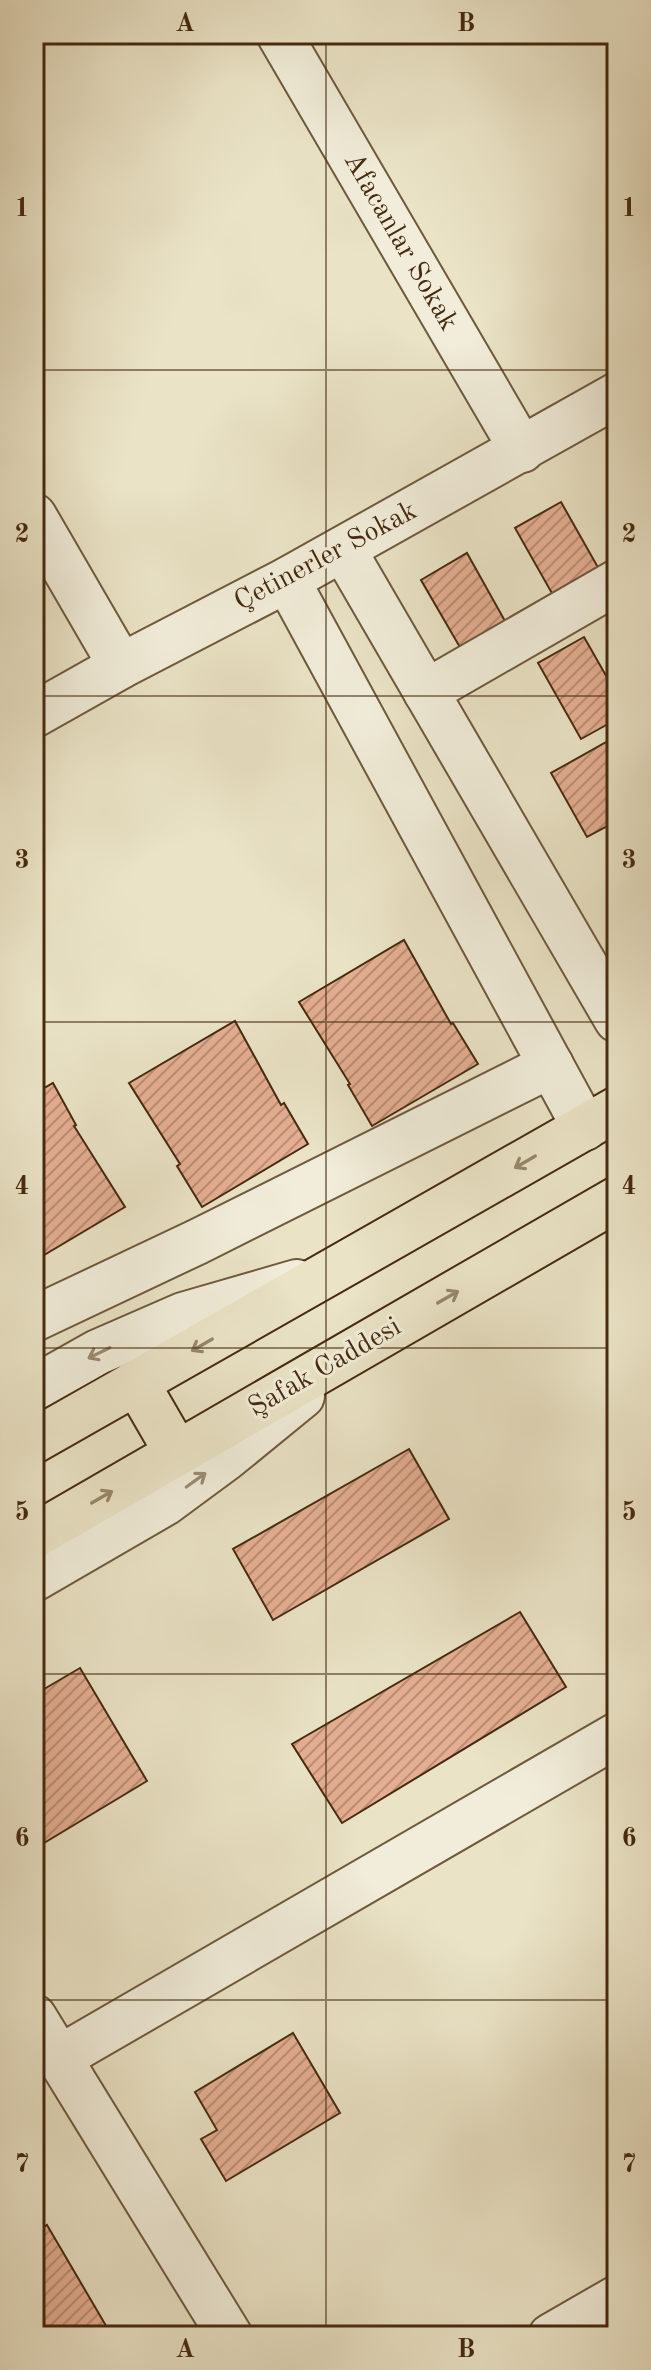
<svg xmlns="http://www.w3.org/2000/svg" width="651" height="2370" font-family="'Old Standard TT',serif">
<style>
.building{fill:url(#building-hatch);stroke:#46290e;stroke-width:2}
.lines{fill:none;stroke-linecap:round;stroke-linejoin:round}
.minor-casing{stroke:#6f583c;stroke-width:48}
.major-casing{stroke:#46290e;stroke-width:48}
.minor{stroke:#f1edda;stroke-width:44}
.major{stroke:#eae3c6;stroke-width:44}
.oneway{stroke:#98866a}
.oneway2{stroke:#9c8b74}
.grid{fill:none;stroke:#46290e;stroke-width:2;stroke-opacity:0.55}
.labels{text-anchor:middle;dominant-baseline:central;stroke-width:6;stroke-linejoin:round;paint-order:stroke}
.street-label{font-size:28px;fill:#46290e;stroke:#f1edda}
.neatline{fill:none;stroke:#46290e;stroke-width:3}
.grid-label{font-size:26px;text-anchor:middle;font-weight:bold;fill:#46290e}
</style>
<defs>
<pattern id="building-hatch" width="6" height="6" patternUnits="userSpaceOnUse" patternTransform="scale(2)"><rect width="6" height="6" fill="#e5ae92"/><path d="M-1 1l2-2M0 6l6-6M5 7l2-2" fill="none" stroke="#bb8e76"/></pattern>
</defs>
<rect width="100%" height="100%" fill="#eae3c6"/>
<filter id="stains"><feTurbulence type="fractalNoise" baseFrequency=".0025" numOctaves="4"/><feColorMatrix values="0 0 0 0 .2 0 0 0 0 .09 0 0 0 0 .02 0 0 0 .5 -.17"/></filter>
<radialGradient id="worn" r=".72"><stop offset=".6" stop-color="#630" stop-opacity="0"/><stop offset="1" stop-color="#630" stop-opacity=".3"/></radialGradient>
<g class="building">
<polygon points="561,502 604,578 558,604 515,528"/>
<polygon points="467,553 510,630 465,656 421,580"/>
<polygon points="584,637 617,695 617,719 581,739 538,663"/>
<polygon points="617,736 617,821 587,837 551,773"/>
<polygon points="404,940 451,1024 453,1023 478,1064 372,1126 348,1085 350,1084 299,1002"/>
<polygon points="235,1021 281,1105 284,1103 308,1144 202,1207 177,1166 180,1164 129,1083"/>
<polygon points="53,1083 76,1125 74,1126 125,1207 34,1261 34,1094"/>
<polygon points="409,1449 449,1519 273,1620 233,1549"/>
<polygon points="520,1612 566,1687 342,1823 292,1744"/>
<polygon points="80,1668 147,1781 34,1849 34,1695"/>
<polygon points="293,2033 340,2113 226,2181 201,2139 217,2130 195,2092"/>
<polygon points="47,2225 112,2336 34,2336 34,2233"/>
</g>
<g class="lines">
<defs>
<g id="minor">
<polyline points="279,34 522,450"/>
<polyline points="34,516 121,666"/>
<polyline points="343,549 617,1020"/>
<polyline points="287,580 585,1128"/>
<polyline points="426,692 617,582"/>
<polyline points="34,715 121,666 287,580 617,395"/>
<polyline points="34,1319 197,1242 551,1065"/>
<polyline points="34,1388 98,1352 183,1315 297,1282"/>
<polyline points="34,1579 165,1503 226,1458 302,1396"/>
<polyline points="34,2017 230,2336"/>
<polyline points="59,2058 617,1735"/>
<polyline points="551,2336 617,2298"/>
</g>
<g id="major">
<polyline points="136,1382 177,1453"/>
<polyline points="34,1441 617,1109"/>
<polyline points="34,1536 617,1199"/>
</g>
</defs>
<use href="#minor" class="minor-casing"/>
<use href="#major" class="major-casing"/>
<use href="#minor" class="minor"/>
<use href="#major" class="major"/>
</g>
<defs><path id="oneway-shaft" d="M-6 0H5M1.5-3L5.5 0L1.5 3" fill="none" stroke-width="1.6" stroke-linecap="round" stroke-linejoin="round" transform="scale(2)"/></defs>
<g class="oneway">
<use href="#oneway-shaft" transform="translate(525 1162) rotate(150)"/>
<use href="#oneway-shaft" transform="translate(448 1297) rotate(-30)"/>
<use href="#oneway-shaft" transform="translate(202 1345) rotate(150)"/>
<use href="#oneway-shaft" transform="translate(102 1497) rotate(-30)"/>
</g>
<g class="oneway2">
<use href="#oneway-shaft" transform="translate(99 1353) rotate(154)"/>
<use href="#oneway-shaft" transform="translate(196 1480) rotate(-36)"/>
</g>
<path class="grid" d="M326 34V2336M34 370H617M34 696H617M34 1022H617M34 1348H617M34 1674H617M34 2000H617"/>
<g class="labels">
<g class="street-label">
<text transform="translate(400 242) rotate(60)">Afacanlar Sokak</text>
<text transform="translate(326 557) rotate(-28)">Çetinerler Sokak</text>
<text transform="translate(325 1368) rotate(-30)">Şafak Caddesi</text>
</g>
</g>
<rect width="651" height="2370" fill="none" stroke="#eae3c6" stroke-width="88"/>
<rect x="44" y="44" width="563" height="2282" class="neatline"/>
<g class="grid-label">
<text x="185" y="31">A</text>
<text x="466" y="31">B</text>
<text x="22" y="216">1</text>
<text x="629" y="216">1</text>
<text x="22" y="542">2</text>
<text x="629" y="542">2</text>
<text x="22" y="868">3</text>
<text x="629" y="868">3</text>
<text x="22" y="1194">4</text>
<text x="629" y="1194">4</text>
<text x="22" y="1520">5</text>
<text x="629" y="1520">5</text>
<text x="22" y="1846">6</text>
<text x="629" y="1846">6</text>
<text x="22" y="2172">7</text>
<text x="629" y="2172">7</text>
<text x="185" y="2357">A</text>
<text x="466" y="2357">B</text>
</g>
<rect width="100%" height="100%" filter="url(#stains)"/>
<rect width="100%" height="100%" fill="url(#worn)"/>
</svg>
